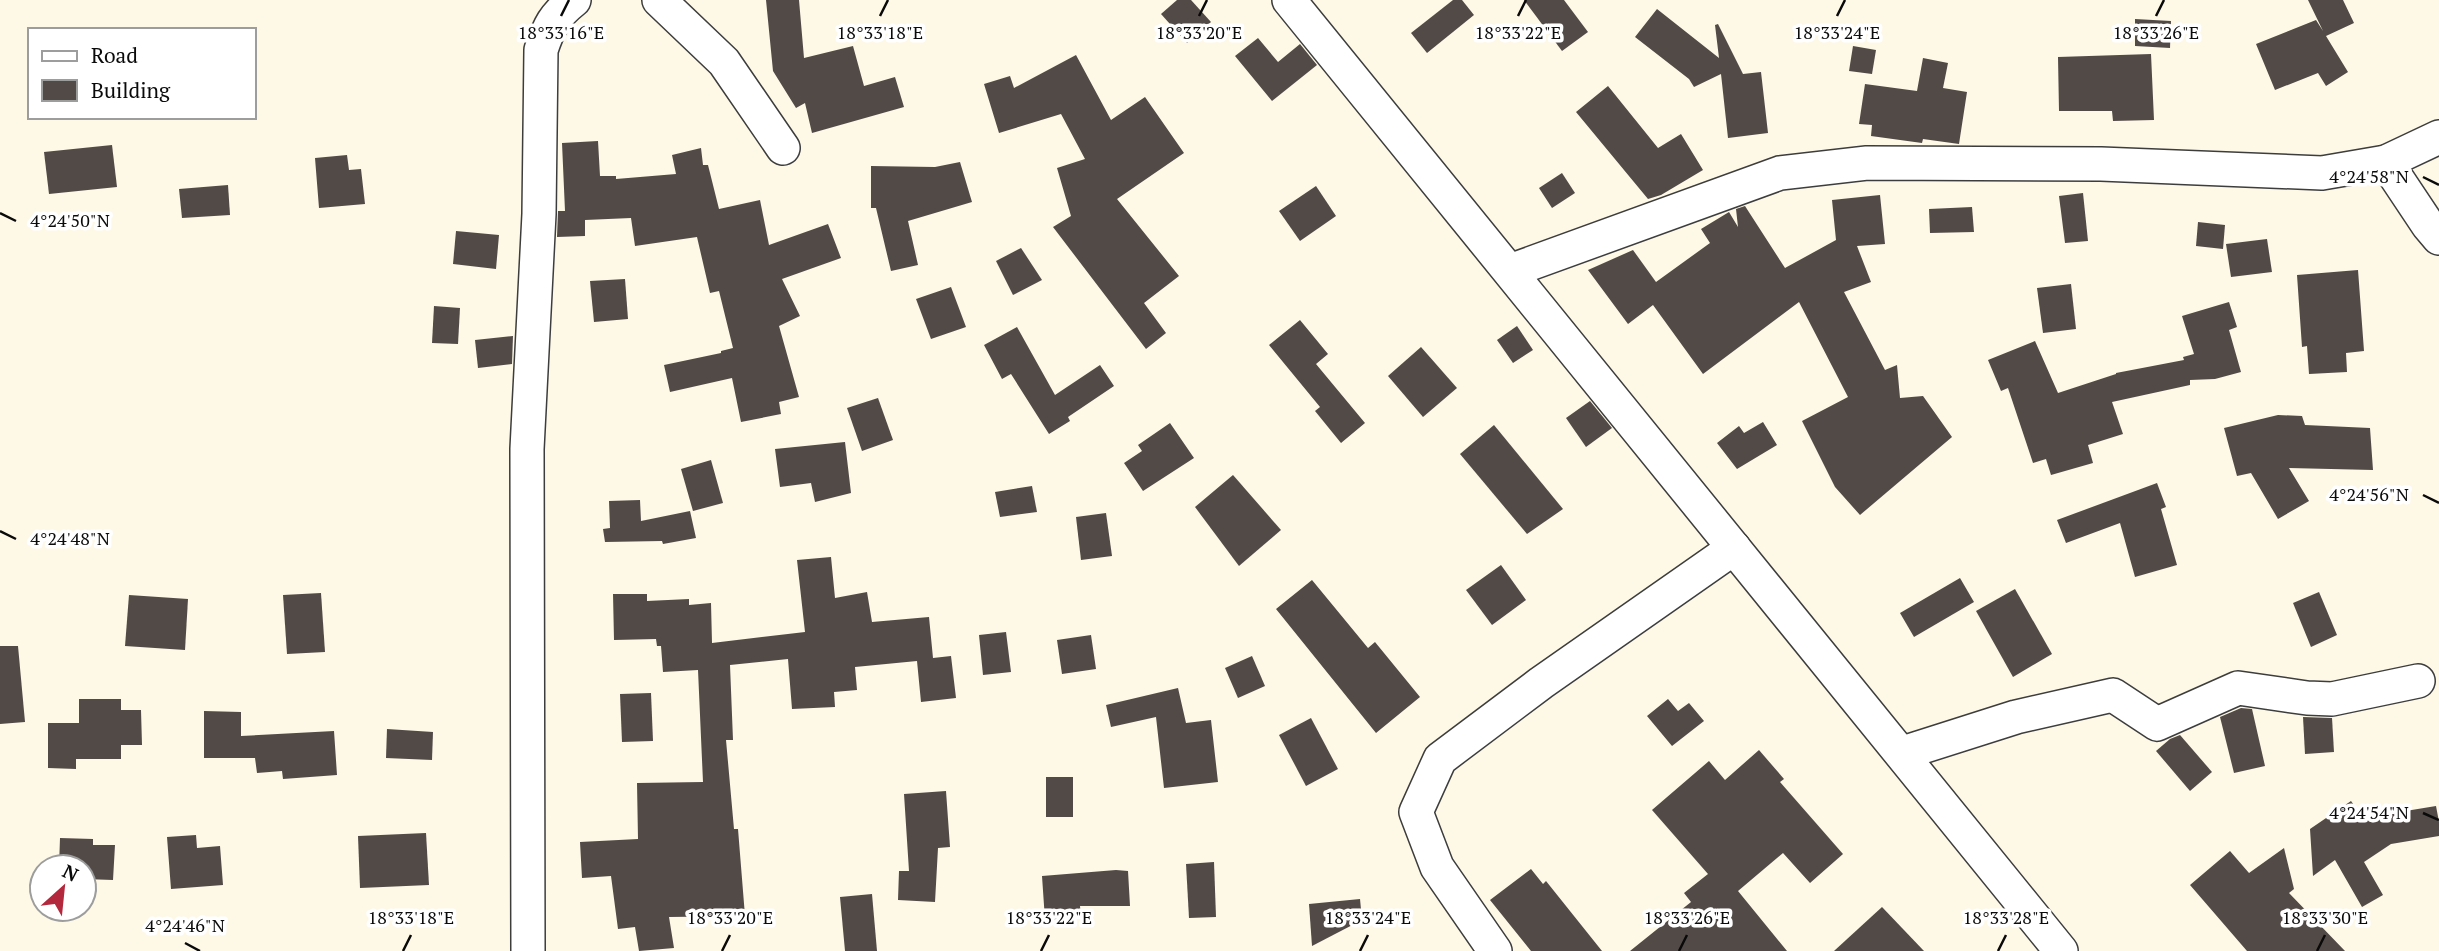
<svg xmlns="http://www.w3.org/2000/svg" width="2439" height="951" font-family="'PT Serif',serif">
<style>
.building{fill:#524a47}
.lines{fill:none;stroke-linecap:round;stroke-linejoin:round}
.minor-casing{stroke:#3d3d3d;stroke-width:36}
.minor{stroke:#fff;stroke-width:33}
.ticks{fill:none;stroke:#0a0a0a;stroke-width:2.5}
.ticks-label{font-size:18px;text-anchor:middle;fill:#0a0a0a;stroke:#fff;stroke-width:7;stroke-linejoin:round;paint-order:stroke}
</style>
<rect width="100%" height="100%" fill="#fef8e7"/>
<g class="building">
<polygon points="766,0 799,0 804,58 853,46 864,86 895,77 904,107 812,133 805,103 796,108 773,71"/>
<polygon points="1177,0 1191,0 1211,22 1187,43 1161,14"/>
<polygon points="1453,0 1462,0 1474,15 1427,53 1411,33"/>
<polygon points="1524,0 1564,0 1588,32 1562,51"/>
<polygon points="2308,0 2343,0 2354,23 2326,36 2348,72 2326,86 2318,73 2275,90 2256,44 2316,20 2323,31"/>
<polygon points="1657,9 1719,58 1715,25 1718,24 1743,74 1761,72 1768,133 1728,138 1721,74 1694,87 1689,79 1635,37"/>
<polygon points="2135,19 2171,21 2170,48 2135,46"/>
<polygon points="1258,38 1278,62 1300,44 1317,65 1272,101 1235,56"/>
<polygon points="1853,46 1876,50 1872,74 1849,71"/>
<polygon points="2151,54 2154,120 2113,121 2112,111 2059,111 2058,57"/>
<polygon points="1076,55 1111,120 1145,97 1184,153 1117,199 1179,276 1144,303 1166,333 1146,349 1053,227 1071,216 1057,168 1085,159 1061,114 999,133 984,84 1010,76 1014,88"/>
<polygon points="1923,58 1948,63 1943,88 1967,92 1959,144 1923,139 1922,143 1871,136 1872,125 1859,124 1865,84 1917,91"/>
<polygon points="1608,86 1658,148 1681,134 1703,170 1661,195 1648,199 1576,112"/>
<polygon points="598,141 600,176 616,176 616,179 676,174 672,155 701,148 703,165 708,165 719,209 760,200 769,245 828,224 841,258 782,279 800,316 779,326 799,397 779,402 781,414 741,422 732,378 670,392 664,365 721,353 721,351 733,348 719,291 710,293 697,237 635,246 631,218 585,220 585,236 557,237 558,211 565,211 562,143"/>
<polygon points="112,145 117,187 49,194 44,152"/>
<polygon points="347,155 349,170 361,169 365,204 319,208 315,158"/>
<polygon points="960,162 972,202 908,221 918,265 891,271 876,208 871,208 871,166 935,167"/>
<polygon points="1562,173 1575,193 1552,208 1539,188"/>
<polygon points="228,185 230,215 182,218 179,189"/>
<polygon points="1316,186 1336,216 1300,241 1279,211"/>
<polygon points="2083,193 2088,241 2065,243 2059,196"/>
<polygon points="1880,195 1885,244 1857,246 1871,282 1844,292 1885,370 1897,365 1900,398 1923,396 1952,437 1860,515 1835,487 1802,421 1848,397 1799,302 1703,374 1653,305 1628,324 1588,270 1633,250 1656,282 1710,243 1701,229 1729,212 1738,227 1736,209 1745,206 1785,268 1836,240 1832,200"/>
<polygon points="1972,207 1974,232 1930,233 1929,209"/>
<polygon points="2198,222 2225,225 2223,249 2196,246"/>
<polygon points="456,231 499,235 496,269 453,264"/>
<polygon points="2267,239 2272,272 2231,277 2226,244"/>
<polygon points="1021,248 1042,280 1013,295 996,261"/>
<polygon points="2358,270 2364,351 2346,353 2347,372 2309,374 2307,346 2302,347 2297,275"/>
<polygon points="625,279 628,319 594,322 590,281"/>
<polygon points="2071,284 2076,329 2043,333 2037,288"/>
<polygon points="951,287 966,327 931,339 916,299"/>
<polygon points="2229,302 2237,327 2229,330 2241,372 2215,379 2190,380 2190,385 2112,402 2123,434 2088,445 2093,463 2051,475 2046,459 2033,463 2008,388 2001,391 1988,360 2035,341 2058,393 2116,374 2116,373 2184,360 2183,357 2194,354 2182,316"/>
<polygon points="434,306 460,308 458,344 432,343"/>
<polygon points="1300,320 1328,354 1316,364 1365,423 1341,443 1315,411 1320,407 1269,345"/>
<polygon points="1517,326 1533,350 1513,363 1497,340"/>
<polygon points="1017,327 1055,395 1100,365 1114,386 1068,417 1070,421 1049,434 1011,374 1002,379 984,345"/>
<polygon points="513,336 512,364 478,368 475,340"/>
<polygon points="1421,347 1457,388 1423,417 1388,376"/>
<polygon points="878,398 893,440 862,451 847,408"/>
<polygon points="1590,401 1612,428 1586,447 1566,418"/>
<polygon points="2278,415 2302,416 2305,425 2370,428 2373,470 2289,468 2309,501 2278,519 2251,473 2237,476 2224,428"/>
<polygon points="1763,422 1777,445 1737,469 1717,443 1739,426 1744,433"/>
<polygon points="1170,423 1194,458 1143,491 1124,463 1142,451 1138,445"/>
<polygon points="1494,425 1563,509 1527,534 1460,454"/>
<polygon points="845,442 851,493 815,502 811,483 780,487 775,449"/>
<polygon points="711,460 723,503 693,511 681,469"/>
<polygon points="1233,475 1281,530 1239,566 1195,507"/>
<polygon points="2157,483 2166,507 2161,509 2177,565 2135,577 2120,523 2066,543 2057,520"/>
<polygon points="1032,486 1037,512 1000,517 995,492"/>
<polygon points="640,500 641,521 690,511 696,538 663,544 662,541 605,542 603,529 610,528 609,501"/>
<polygon points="1106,513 1112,556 1081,560 1076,517"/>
<polygon points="831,557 835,598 867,592 872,622 929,617 933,658 951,656 956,698 921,702 917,661 855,667 857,690 834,692 835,707 792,709 788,659 730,665 733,740 726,740 734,829 738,829 745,916 669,917 674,948 639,951 635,927 618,929 611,876 582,878 580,842 638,839 637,783 703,782 698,670 663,672 661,646 657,646 656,639 614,640 613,594 647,594 647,601 689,599 689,605 711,603 712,643 805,632 797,560"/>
<polygon points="1501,565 1526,600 1492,625 1466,590"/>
<polygon points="1960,578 1974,602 1914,637 1900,613"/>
<polygon points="1312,580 1368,648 1375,642 1420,697 1376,733 1276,609"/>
<polygon points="2015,589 2052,654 2013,677 1976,611"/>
<polygon points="2319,592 2337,635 2311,647 2293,603"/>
<polygon points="321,593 325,652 287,654 283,595"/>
<polygon points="129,595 188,599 185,650 125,646"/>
<polygon points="1006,632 1011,672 983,675 979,635"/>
<polygon points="1091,635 1096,669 1062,674 1057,640"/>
<polygon points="0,646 18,646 25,722 0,724"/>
<polygon points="1252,656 1265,686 1238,698 1225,668"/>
<polygon points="1178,688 1186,723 1211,720 1218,782 1164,788 1156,717 1111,727 1106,705"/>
<polygon points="651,693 653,741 622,742 620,694"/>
<polygon points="79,699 121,699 121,710 141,710 142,745 121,745 121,759 76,759 76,769 48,768 48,723 79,723"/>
<polygon points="1668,699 1678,711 1689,703 1704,721 1672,746 1647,716"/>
<polygon points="2241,708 2252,709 2265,766 2234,773 2220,717"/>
<polygon points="204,711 241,712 241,736 334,731 337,775 283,779 282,771 257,773 255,758 204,758"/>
<polygon points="2303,717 2332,718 2334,752 2305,754"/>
<polygon points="1311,718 1338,769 1306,786 1279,735"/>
<polygon points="387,729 433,732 432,760 386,758"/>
<polygon points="2180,735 2212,772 2190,791 2156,751 2170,739"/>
<polygon points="1759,750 1784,779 1780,782 1843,854 1810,883 1783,853 1738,891 1787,951 1630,951 1691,902 1684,893 1708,874 1652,810 1709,761 1725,780"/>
<rect x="1046" y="777" width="27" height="40"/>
<polygon points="946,791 950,847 938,848 935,902 898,900 899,871 909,871 904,794"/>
<polygon points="2351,801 2363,818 2436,806 2439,822 2439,836 2391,844 2364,862 2383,895 2362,907 2335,860 2313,876 2310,829"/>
<polygon points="426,833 429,885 360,888 358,836"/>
<polygon points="196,835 197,848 220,846 223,885 171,889 167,837"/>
<polygon points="60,838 93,839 93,845 115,845 113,880 84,879 84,867 59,867"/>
<polygon points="2284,848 2294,889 2289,893 2345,951 2247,951 2190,885 2230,851 2249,873"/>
<polygon points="1214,862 1216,917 1189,918 1186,864"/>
<polygon points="1531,869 1543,884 1546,881 1602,951 1531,951 1490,900"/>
<polygon points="1116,870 1128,871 1130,906 1080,906 1081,917 1045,920 1042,876"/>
<polygon points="872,894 877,951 845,951 840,897"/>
<polygon points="1360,899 1362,920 1312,946 1309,904"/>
<polygon points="1882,907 1924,951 1834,951"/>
</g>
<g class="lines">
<defs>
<g id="minor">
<polyline points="659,0 724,62 783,148"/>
<polyline points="1289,0 2061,951"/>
<polyline points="2386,162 2428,225 2439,238"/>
<polyline points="1510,271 1780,173 1867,163 2101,164 2322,173 2386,162 2439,137"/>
<polyline points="1903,753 2016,717 2113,695 2157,724 2238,688 2307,698 2332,699 2418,681"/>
<path d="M528 951 527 449 539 214 541 50C549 26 554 16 574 0"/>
<polyline points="1495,951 1437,867 1416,812 1440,759 1541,683 1734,548"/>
</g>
</defs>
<use href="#minor" class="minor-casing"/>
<use href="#minor" class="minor"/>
</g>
<path class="ticks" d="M561 16 569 0M880 16 888 0M1199 16 1207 0M1518 16 1526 0M1837 16 1845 0M2156 16 2164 0M2423 177 2439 185M0 213 16 221M2423 495 2439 503M0 531 16 539M2423 813 2439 820M185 943 200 951M403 951 411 935M722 951 730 935M1041 951 1049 935M1360 951 1368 935M1679 951 1687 935M1998 951 2006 935M2317 951 2325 935"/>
<g class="ticks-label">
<text x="561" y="39">18°33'16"E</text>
<text x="880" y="39">18°33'18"E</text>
<text x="1199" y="39">18°33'20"E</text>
<text x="1518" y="39">18°33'22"E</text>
<text x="1837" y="39">18°33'24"E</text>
<text x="2156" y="39">18°33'26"E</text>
<text x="2369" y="183">4°24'58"N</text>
<text x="70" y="227">4°24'50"N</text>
<text x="2369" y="501">4°24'56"N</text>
<text x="70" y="545">4°24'48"N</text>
<text x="2369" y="819">4°24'54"N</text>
<text x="411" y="924">18°33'18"E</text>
<text x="730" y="924">18°33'20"E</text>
<text x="1049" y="924">18°33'22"E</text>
<text x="1368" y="924">18°33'24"E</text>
<text x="1687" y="924">18°33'26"E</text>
<text x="2006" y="924">18°33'28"E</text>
<text x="2325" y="924">18°33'30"E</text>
<text x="185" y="932">4°24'46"N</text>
</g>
<rect x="28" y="28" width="228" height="91" fill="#ffffff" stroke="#9d9d9d" stroke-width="2"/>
<rect x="42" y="51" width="35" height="10" fill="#ffffff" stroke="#9d9d9d" stroke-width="2"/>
<text x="91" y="63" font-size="21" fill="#0a0a0a">Road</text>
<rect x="42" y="80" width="35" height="21" fill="#524a47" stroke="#9d9d9d" stroke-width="2"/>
<text x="91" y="98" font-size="21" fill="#0a0a0a">Building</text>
<g transform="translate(63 888) rotate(27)"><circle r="33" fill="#ffffff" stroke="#9d9d9d" stroke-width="2"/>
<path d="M0-5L12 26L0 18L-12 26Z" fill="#b3283c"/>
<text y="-10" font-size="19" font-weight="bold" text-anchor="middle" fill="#0a0a0a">N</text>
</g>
</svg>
